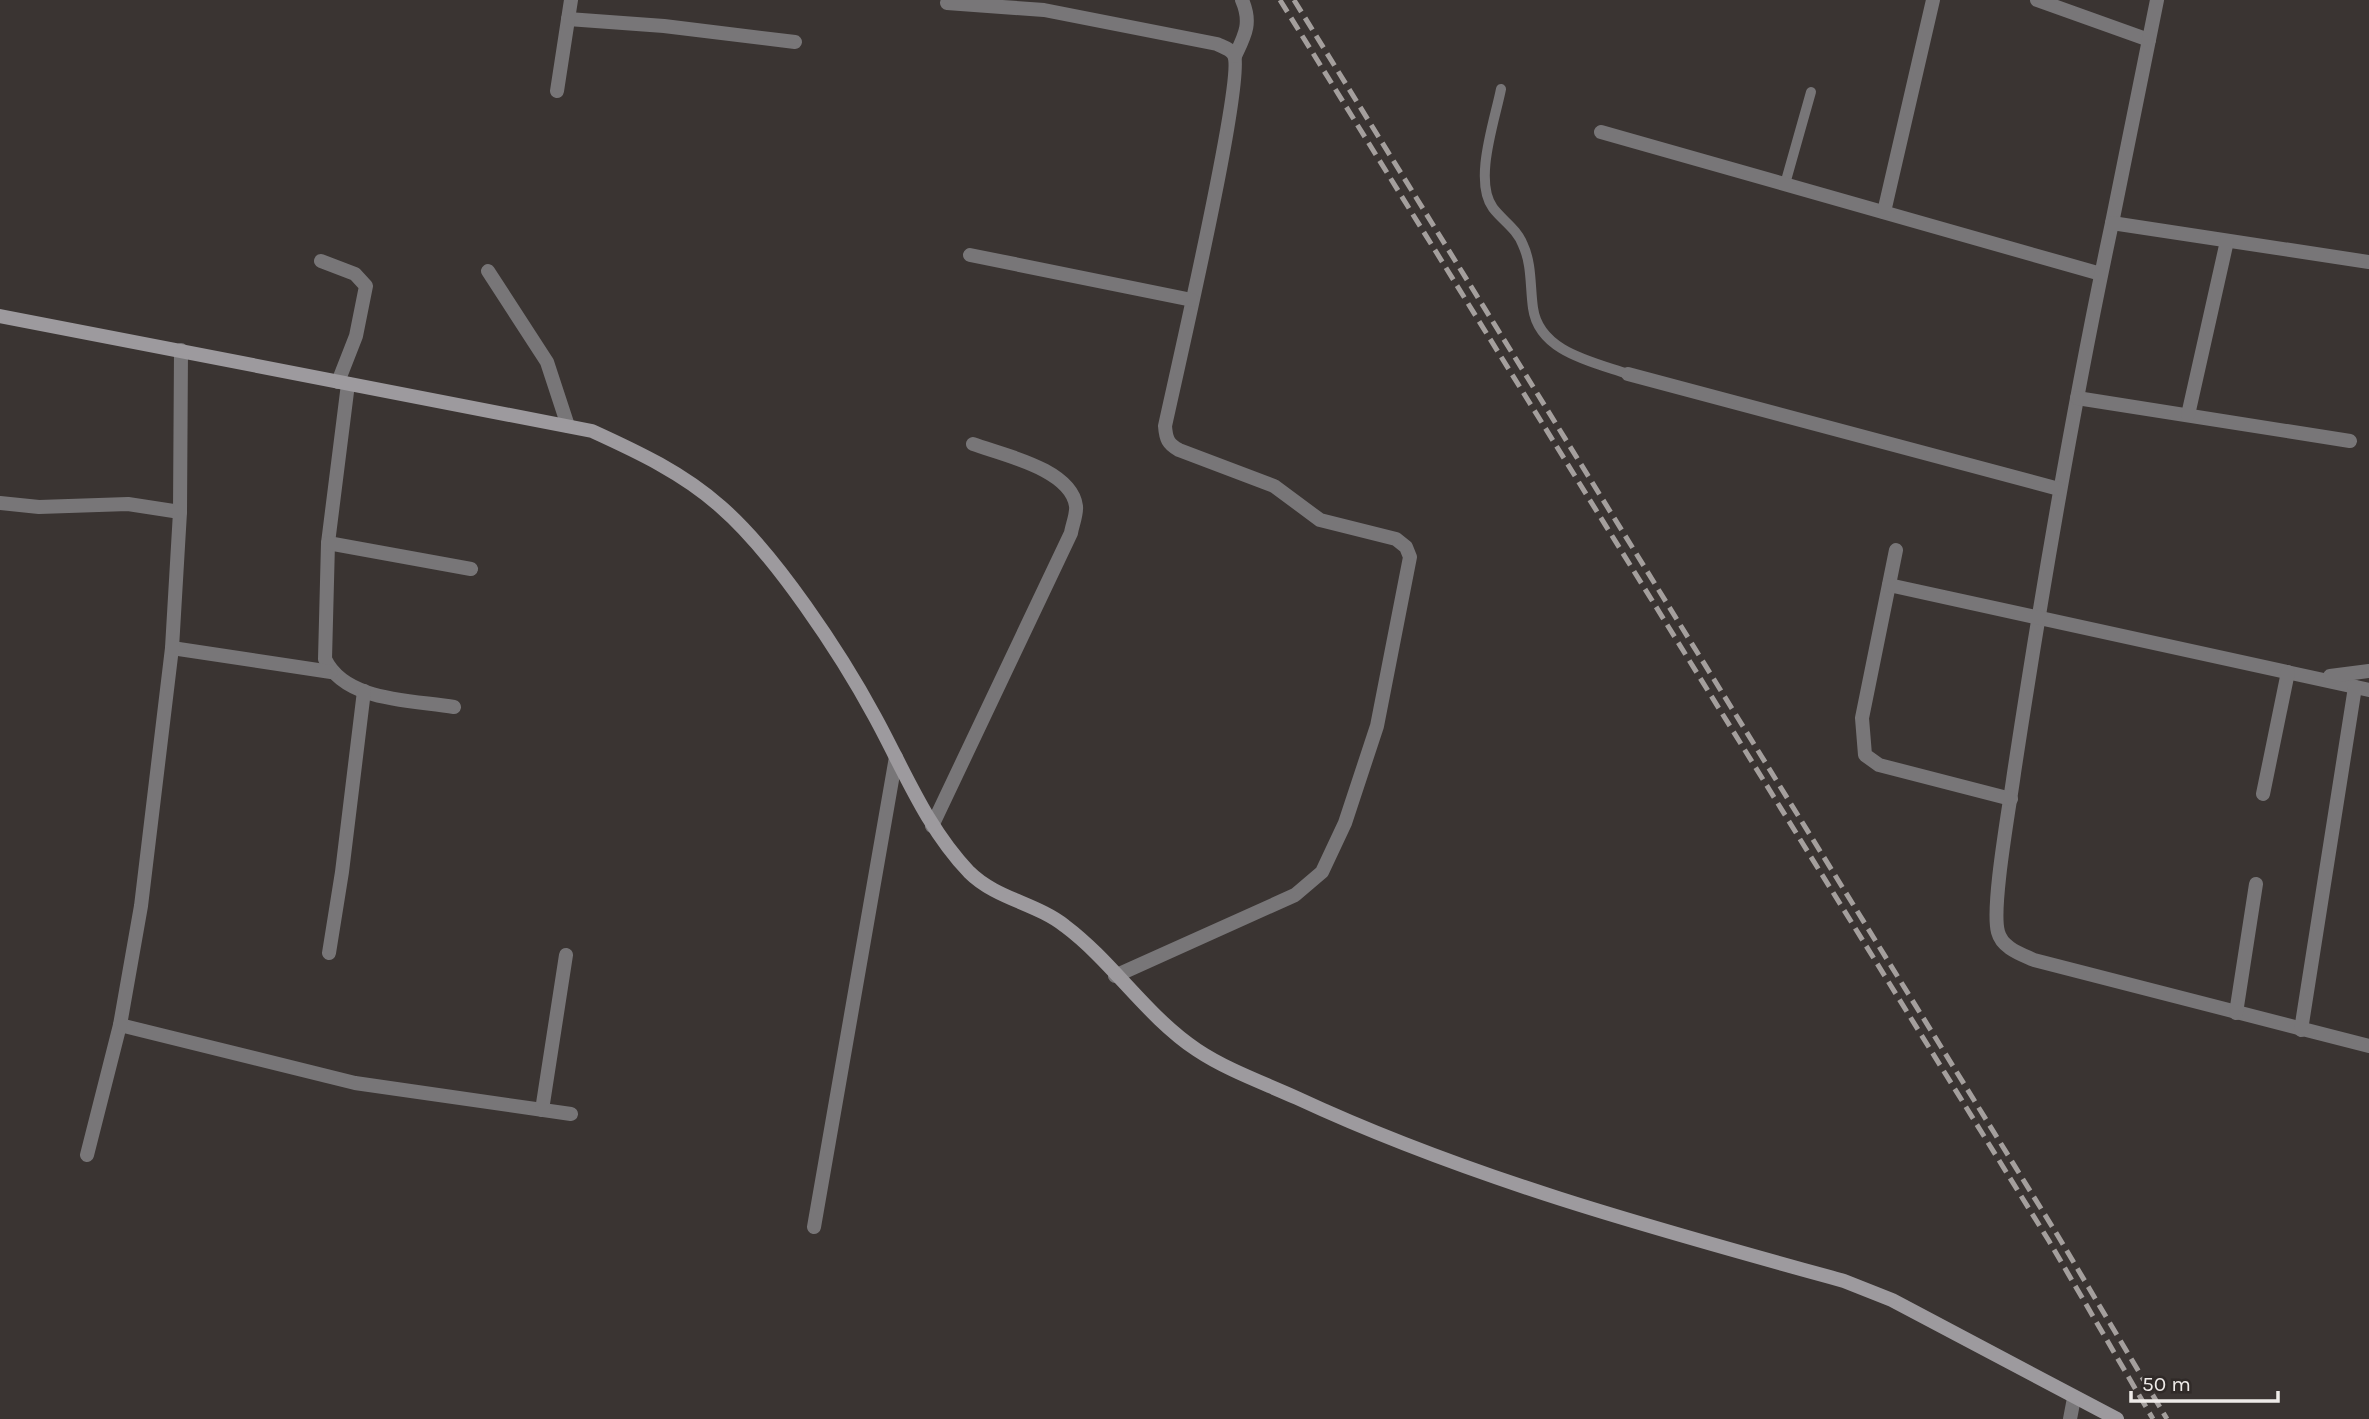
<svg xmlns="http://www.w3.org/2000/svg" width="2369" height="1419" font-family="Karla,sans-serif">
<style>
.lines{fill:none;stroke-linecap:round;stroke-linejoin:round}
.lane{stroke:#787678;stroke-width:10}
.street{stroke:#787678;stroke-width:14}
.secondary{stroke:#9d9a9e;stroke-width:14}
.rail{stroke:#a49f9d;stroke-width:5;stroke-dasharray:14 7;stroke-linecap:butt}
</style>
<rect width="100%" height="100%" fill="#3a3432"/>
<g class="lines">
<g class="lane">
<path d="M1501 89C1495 120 1473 181 1493 208 1503 221 1517 229 1523 245 1532 264 1530 287 1533 308 1539 352 1593 362 1628 374"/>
<polyline points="1785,184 1811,92"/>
</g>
<g class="street">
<polyline points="2037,0 2149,40"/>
<path d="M947 3 1044 10 1217 44C1223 47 1231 49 1234 55 1245 79 1175 379 1165 426 1166 439 1168 444 1179 450L1274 486 1320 520 1396 539 1406 547 1410 557 1377 726 1345 823 1322 872 1295 895 1115 976"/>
<polyline points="568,19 664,26 795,42"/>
<path d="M1235 56C1245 35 1252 23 1242 0"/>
<polyline points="557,91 571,0"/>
<polyline points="1601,132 2101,274"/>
<polyline points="1884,212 1933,0"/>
<polyline points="2112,223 2157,0"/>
<polyline points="970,255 1192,300"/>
<polyline points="321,261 355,274 366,286 356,336 338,382"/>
<path d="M2369 262 2112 223C2073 406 2042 589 2014 773 2010 804 1991 907 1998 932 2002 948 2021 954 2034 960L2369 1046"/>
<polyline points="488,271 547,362 568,426"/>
<polyline points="1628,374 2059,489"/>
<path d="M348 384 328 543 325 659C345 702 413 700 454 707"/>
<polyline points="2077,398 2350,441"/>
<polyline points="2188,415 2227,241"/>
<polyline points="0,503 39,507 128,504 180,512"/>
<polyline points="328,543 471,569"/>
<polyline points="1896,550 1862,718 1865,755 1879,765 2011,799"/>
<polyline points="1889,585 2369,690"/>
<polyline points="172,648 331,672"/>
<polyline points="2330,676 2369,671"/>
<polyline points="2263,794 2288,672"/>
<path d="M932 826 1071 533C1072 526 1077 514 1076 506 1071 469 1003 455 973 444"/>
<polyline points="329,953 342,872 364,691"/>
<polyline points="2236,1013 2256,884"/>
<polyline points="120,1025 355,1083 571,1114"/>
<polyline points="2301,1030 2355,687"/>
<polyline points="542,1110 566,955"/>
<polyline points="87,1155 120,1025 141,906 172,648 180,512 181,350"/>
<polyline points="814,1227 896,757"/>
<polyline points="2070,1419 2074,1398"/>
</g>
<path class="secondary" d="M0 316 592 431C638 452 683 473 721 507 775 554 841 654 875 717 904 770 926 827 969 872 996 899 1036 903 1065 926 1113 962 1146 1016 1197 1050 1227 1070 1264 1083 1297 1098 1471 1179 1659 1230 1844 1281L1892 1300 2117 1419"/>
<g class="rail">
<polyline points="1280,0 2049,1241 2153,1419"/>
<polyline points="1294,0 2058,1236 2167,1419"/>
</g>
</g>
<path d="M2131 1391v10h147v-10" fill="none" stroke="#efebe9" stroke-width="3.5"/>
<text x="2142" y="1391" font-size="21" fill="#efebe9" stroke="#302a28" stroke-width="5" paint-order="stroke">50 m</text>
</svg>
